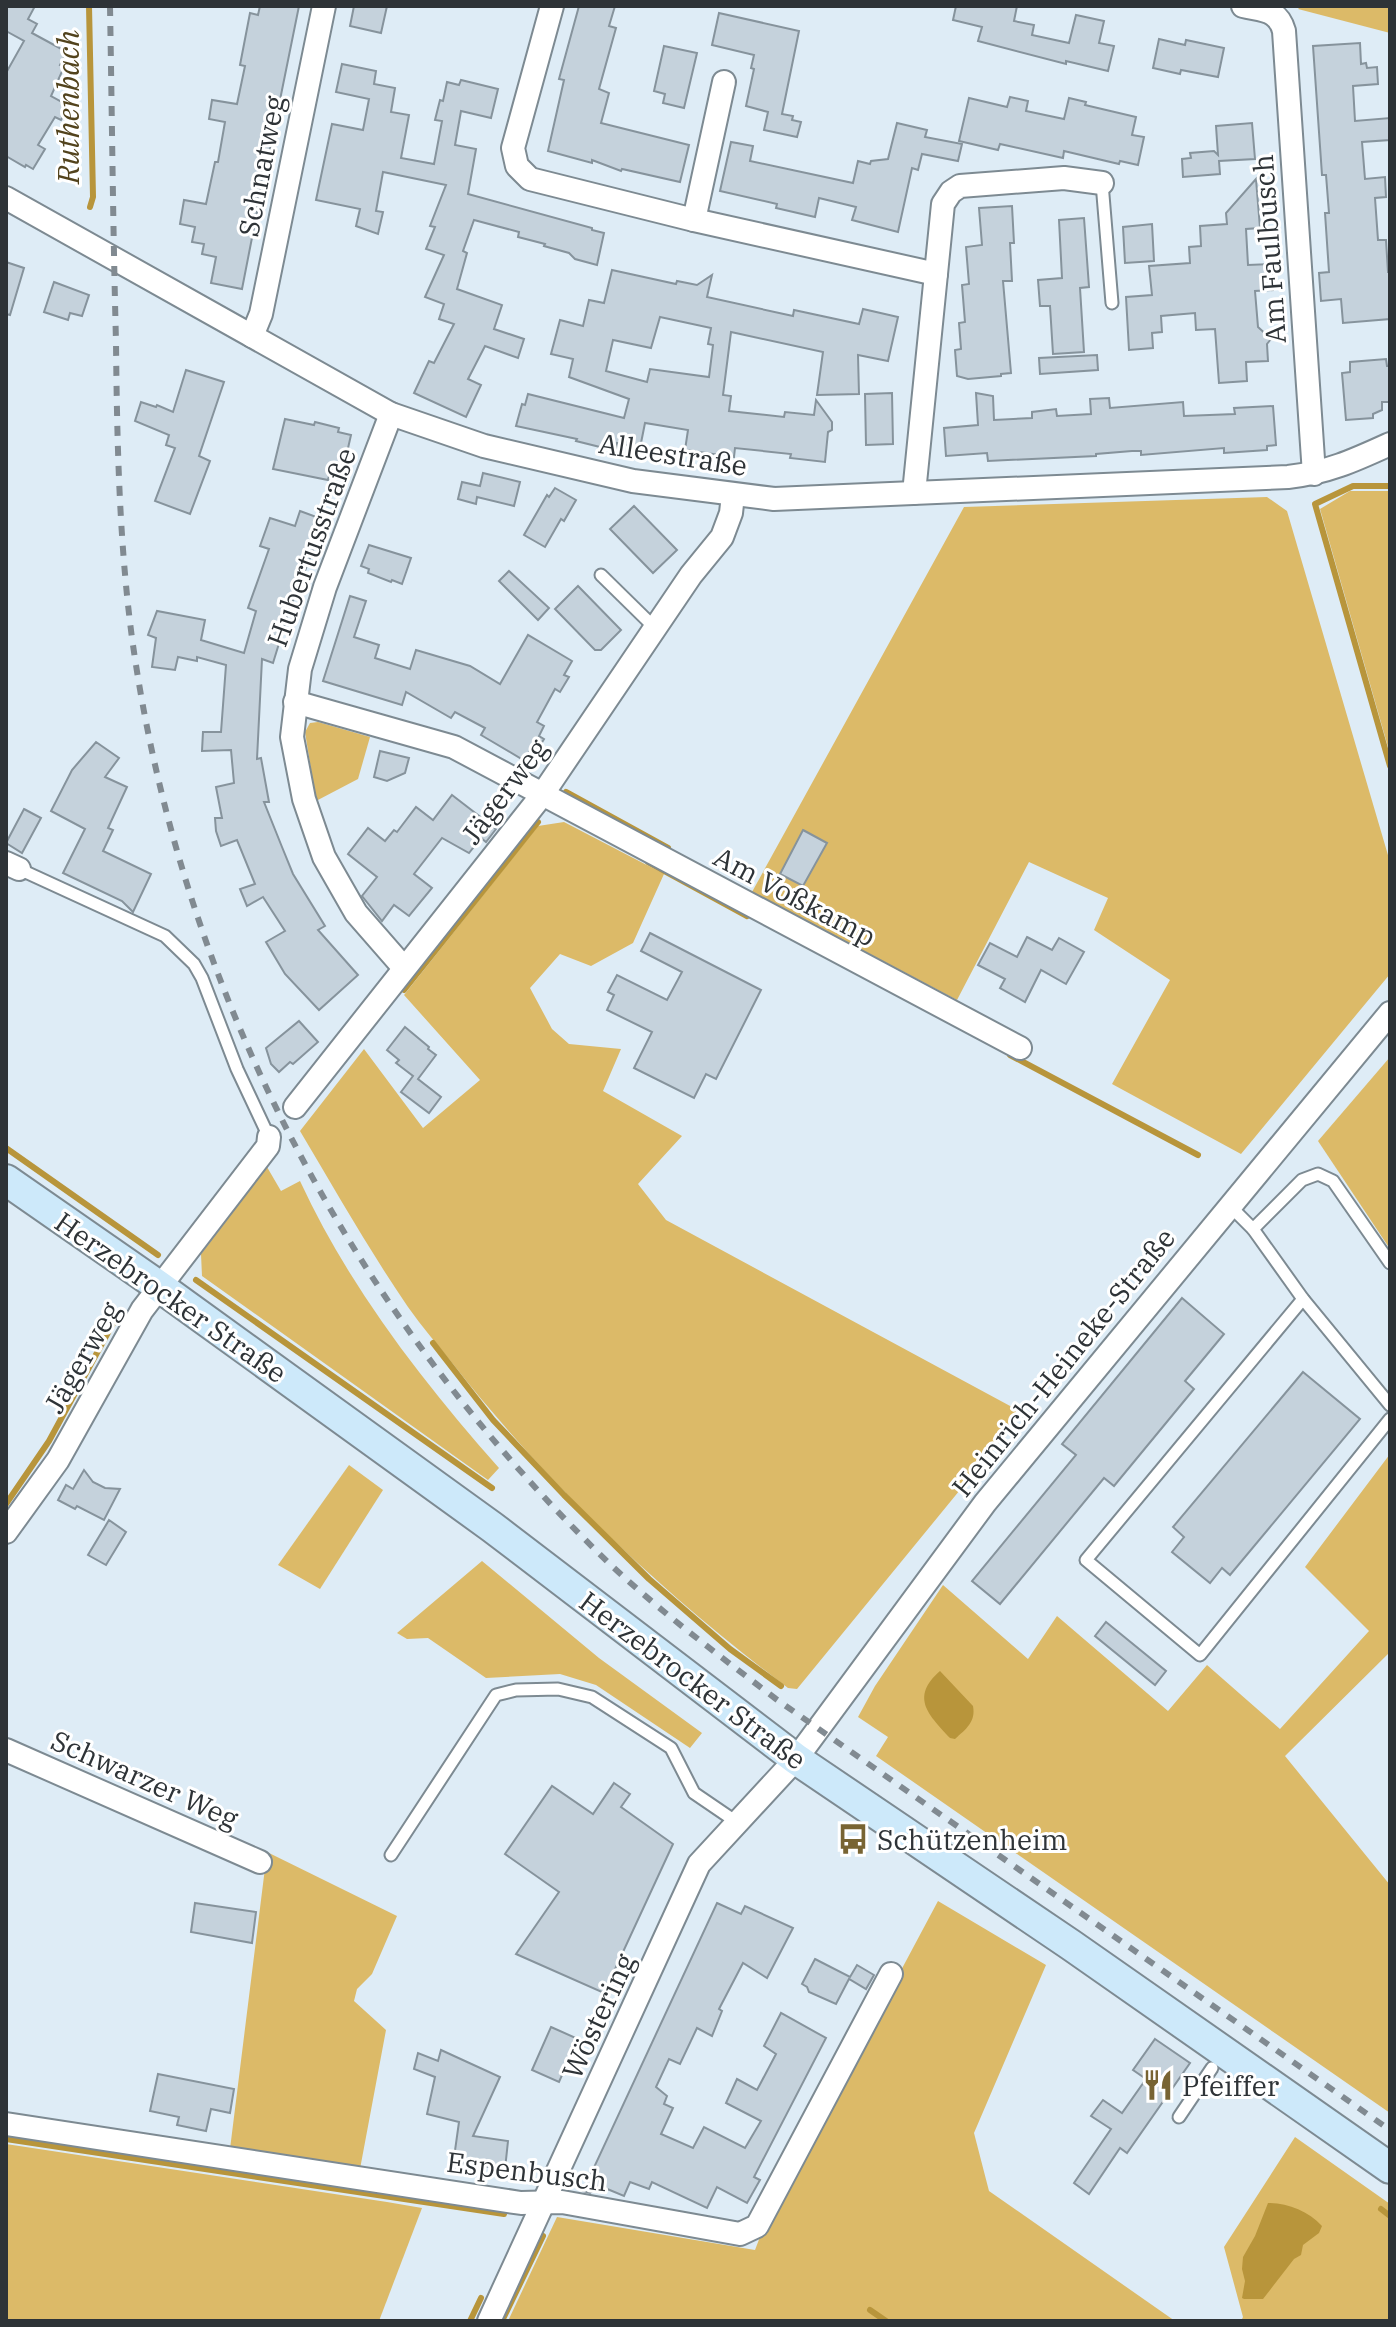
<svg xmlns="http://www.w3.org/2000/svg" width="1396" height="2327" font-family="'IBM Plex Serif',serif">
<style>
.green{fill:#dcba68}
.water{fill:#b8953b}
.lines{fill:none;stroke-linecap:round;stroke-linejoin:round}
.stream{stroke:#b8953b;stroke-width:6}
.building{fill:#c5d2dc;stroke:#86939c;stroke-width:2;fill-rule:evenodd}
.service-casing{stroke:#7d8a92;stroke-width:15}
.minor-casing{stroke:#7d8a92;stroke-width:26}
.secondary-casing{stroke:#7d8a92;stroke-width:34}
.service{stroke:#fff;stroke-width:11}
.minor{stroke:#fff;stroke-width:22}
.secondary{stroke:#cde9fa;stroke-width:30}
.rail{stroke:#818a91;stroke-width:6;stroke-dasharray:10 10;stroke-linecap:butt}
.labels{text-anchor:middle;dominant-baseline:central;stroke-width:6;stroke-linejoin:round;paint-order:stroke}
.street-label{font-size:28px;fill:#2e3337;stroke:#fff}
.poi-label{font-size:28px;fill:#2e3337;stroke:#fff;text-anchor:start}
.water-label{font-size:30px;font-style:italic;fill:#52431d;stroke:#fff}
</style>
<rect width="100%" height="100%" fill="#deecf6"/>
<g class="green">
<polygon points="1301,6 1390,6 1390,33 1298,9"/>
<polygon points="1350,491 1390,491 1390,754 1320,509"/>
<polygon points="1267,497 1287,511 1390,862 1390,974 1241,1154 1112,1084 1170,980 1094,930 1108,898 1029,862 957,1000 752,892 964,507"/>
<polygon points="318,722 370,737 358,779 316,801 305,732 310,723"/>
<path d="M564 822 664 874 633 943 591 966 560 954 530 988 552 1029 569 1044 621 1049 603 1091 682 1136 638 1184 666 1220 1023 1413 797 1689 788 1688C663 1594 550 1487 453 1364 438 1345 422 1327 408 1307 369 1250 335 1190 300 1131L364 1049 423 1128 480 1080 404 995 538 826Z"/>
<polygon points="1390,1057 1390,1249 1318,1141"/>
<path d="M267 1167 281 1191 300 1181C349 1287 422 1381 499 1468L488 1480 202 1276 201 1254Z"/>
<polygon points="1390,1454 1390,1652 1285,1756 1390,1885 1390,2113 876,1756 888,1737 858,1717 875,1686 943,1585 1028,1659 1057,1616 1168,1711 1207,1665 1280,1729 1369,1631 1305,1567"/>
<polygon points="349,1465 383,1490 320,1589 278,1565"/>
<polygon points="482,1561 599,1658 702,1733 690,1748 596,1685 560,1674 486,1678 428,1638 407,1639 397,1633"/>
<polygon points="267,1852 397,1916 372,1974 357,1989 354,2001 386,2030 360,2169 230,2149"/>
<polygon points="938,1901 1046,1965 974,2133 989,2191 1175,2321 508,2321 557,2217 755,2250 763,2229"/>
<polygon points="1295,2137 1390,2204 1390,2321 1241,2321 1243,2317 1224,2247"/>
<polygon points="6,2144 387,2202 422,2208 379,2321 6,2321"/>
</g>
<g class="water">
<path d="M940 1671 973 1706C976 1722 966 1729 955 1739L950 1738C930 1716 909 1698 940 1671Z"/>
<path d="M1268 2203C1288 2203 1308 2211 1322 2226L1319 2233 1303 2245 1301 2255 1294 2259 1263 2299H1244L1242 2298 1245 2281 1242 2269 1243 2257 1255 2236Z"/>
</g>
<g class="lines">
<g class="stream">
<polyline points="89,6 93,197 90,207"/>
<polyline points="1390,486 1353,486 1315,504 1390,766"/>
<polyline points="566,792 668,848"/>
<polyline points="648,862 747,916"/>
<polyline points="404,990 538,822"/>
<polyline points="1010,1055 1198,1155"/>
<polyline points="6,1148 158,1255"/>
<polyline points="196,1280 492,1488"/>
<polyline points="433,1343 493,1420 564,1495 649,1579 730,1649 781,1686"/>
<polyline points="6,1504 49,1441 117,1316"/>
<polyline points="6,2139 504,2214"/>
<polyline points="1381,2209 1390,2216"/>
<polyline points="870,2310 886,2321"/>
<polyline points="470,2321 481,2298"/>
<polyline points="502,2321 543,2236"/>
</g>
</g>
<g class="building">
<polygon points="6,6 35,6 28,19 37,24 32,33 67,52 60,65 64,67 51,96 69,106 61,120 55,117 38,145 45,149 33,169 26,165 25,167 6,156 6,73 24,41 6,31"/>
<polygon points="260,6 299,6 265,174 263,174 256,207 258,207 242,289 211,283 216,257 202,254 204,244 192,242 195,227 180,224 184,200 206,204 215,162 218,162 225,122 209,119 212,100 237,104 245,66 240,65 250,13 258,15"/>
<polygon points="354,6 387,6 381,33 350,26"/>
<polygon points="579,6 615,6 609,26 616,28 599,89 609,93 601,123 689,145 680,182 622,169 621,171 592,160 592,163 548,151 564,80 559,79"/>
<polygon points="956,6 1017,6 1014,21 1034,25 1032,35 1069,43 1076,15 1104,21 1099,43 1114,46 1108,71 1066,61 1066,64 978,41 982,27 953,20"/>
<polygon points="719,13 799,31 782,114 793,116 792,120 801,122 797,137 764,130 768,112 746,106 754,69 751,68 754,55 712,45"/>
<polygon points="1159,39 1185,45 1186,40 1224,48 1218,77 1181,70 1180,74 1153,68"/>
<polygon points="1360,43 1361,64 1366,63 1367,68 1377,67 1378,84 1353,86 1355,121 1390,118 1390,140 1362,142 1365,179 1385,177 1386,197 1375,198 1378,240 1386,240 1388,272 1390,272 1390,319 1343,323 1341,299 1321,301 1319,273 1329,272 1325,213 1329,213 1326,175 1322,175 1313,46"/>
<polygon points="664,46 697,53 684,108 663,103 665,94 654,91"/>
<polygon points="342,64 376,71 374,84 395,88 391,112 409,115 401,158 434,164 442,121 435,120 440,100 443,101 447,82 459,85 461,80 498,89 491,118 461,111 455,145 476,149 468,194 592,228 592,230 604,233 597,265 575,259 569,253 544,246 545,244 518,237 519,232 474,220 463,251 467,253 457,289 502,305 494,329 524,339 518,358 485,346 468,379 481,385 466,417 414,393 429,361 434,363 454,324 439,319 444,304 425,297 444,255 426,249 435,227 430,226 446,185 383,172 376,211 383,212 378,234 356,226 360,209 316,200 332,124 363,130 369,99 336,92"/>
<polygon points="1010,97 1028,101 1026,111 1064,119 1069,98 1086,102 1085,105 1136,117 1132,135 1144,137 1138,165 1120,161 1119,164 1064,151 1063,158 1000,144 998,150 959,141 969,98 1007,107"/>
<polygon points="897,123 927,130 925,137 962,144 958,161 922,154 918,170 912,168 898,232 852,220 856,207 819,198 815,217 776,208 777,204 720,191 731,142 753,146 750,161 853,183 858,161 870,164 871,161 888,159"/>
<polygon points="1252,123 1255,159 1219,161 1220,174 1183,177 1182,159 1191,158 1190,153 1214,151 1218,155 1216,126"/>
<polygon points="1256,179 1260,228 1246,229 1248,265 1271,264 1273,290 1255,291 1258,327 1271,339 1267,344 1268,361 1246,362 1247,381 1219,383 1215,329 1196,330 1195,313 1161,316 1162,332 1152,333 1153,348 1129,350 1126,297 1152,295 1149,266 1190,263 1189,247 1201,246 1200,226 1227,224 1226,213"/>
<polygon points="1012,206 1014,243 1010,243 1012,281 1003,281 1011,373 1001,374 1001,376 968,379 957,376 955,350 961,349 959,323 965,322 962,285 969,284 966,247 982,245 979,208"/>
<polygon points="1084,218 1089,287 1080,288 1084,352 1053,354 1050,306 1040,306 1038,280 1062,278 1059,220"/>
<polygon points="1152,224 1154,261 1125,263 1123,227"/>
<polygon points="6,262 24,268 10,315 6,314"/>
<path d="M612 270 676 284 677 281 697 285 712 275 707 297 793 316 794 310 859 324 863 309 898 317 888 361 858 355 859 394 817 395 823 352 731 332 723 395 731 396 729 411 784 417 785 412 814 415 816 400 832 422V430L828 432 825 462 790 458 791 454 735 448 734 457 685 450 688 430 645 423 640 448 617 443 616 451 576 441 577 439 516 426 522 404 525 405 528 394 624 418 629 399 569 377 573 359 551 354 560 320 583 326 589 300 604 303ZM660 317 711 328 708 344 713 345 709 377 650 369 647 382 606 371 613 340 651 348Z"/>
<polygon points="54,282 89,295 82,316 70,313 68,320 44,312"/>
<polygon points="1097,355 1098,370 1040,374 1039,358"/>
<polygon points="1386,359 1387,366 1390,366 1389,402 1382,402 1382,410 1373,414 1373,418 1346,420 1342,373 1350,372 1350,362"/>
<polygon points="186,370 224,382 199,456 210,461 190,514 155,501 175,448 166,445 169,435 135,421 141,402 156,407 157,405 173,412"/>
<polygon points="892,393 893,444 866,445 865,394"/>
<polygon points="976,393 993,396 994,420 1032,418 1032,412 1056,409 1057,416 1091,414 1090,399 1109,398 1110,408 1183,402 1184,416 1235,414 1234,408 1273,406 1276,445 1267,446 1267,450 1224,453 1224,448 1141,455 1141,451 1132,451 1096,454 1096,456 988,461 987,453 946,456 944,428 978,425"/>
<polygon points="285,419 314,425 315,422 339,428 338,432 351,435 341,479 329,476 328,480 273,469"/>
<polygon points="483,473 520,482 514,506 477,497 476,504 458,499 462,482 480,486"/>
<polygon points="555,488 576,500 564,521 561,519 545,547 524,535 547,495 549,497"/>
<polygon points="634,506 677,550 653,573 610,529"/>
<polygon points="300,511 322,519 315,537 318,538 289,611 273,663 262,659 257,759 261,758 269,802 264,802 282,847 293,874 325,926 318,930 358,975 319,1010 285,974 266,942 285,931 263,897 247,906 240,889 255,884 237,840 221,846 216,831 215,818 222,818 216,787 234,783 231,750 202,751 203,732 221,732 226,665 197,657 197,661 178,657 175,670 152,667 156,638 148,635 157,611 205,620 201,640 244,653 256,611 248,608 269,549 260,546 270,518 295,526"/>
<polygon points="369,545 411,558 402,584 392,580 391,582 368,573 369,569 361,566"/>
<polygon points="509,571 549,608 538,620 499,581"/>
<polygon points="578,586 621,630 601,650 595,650 555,609"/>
<polygon points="350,596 366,601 354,637 379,645 375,658 410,669 416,650 470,666 500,684 528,635 572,661 564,675 569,677 560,692 555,689 537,722 544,726 539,736 544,739 535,754 530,751 525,761 481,735 485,728 455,712 451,718 406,692 402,705 323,681"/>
<polygon points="96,742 119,758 105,777 127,787 108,828 113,830 103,851 151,874 133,912 122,901 63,873 85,829 51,811 72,770"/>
<polygon points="380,751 409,758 405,773 387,781 374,777"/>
<polygon points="452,795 496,829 486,842 481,838 469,853 442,838 414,874 432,888 409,916 394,905 382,921 362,896 377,877 348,854 368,828 385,841 394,830 397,832 416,807 433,820"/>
<polygon points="24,809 41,818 22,853 6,843"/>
<polygon points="803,830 827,843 803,886 780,874"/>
<polygon points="650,933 761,990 716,1079 706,1074 694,1098 634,1068 652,1032 607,1010 614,995 608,992 617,975 667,1000 682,972 641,951"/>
<polygon points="1027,937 1052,950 1059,938 1084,952 1066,984 1041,970 1025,1002 1000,988 1005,979 978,965 990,943 1017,957"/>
<polygon points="299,1021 318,1042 293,1064 290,1062 279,1072 271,1064 266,1048"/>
<polygon points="405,1027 429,1047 428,1049 436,1055 418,1079 441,1097 429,1113 401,1092 413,1076 396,1063 399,1060 387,1050"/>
<polygon points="1182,1298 1224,1334 1185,1381 1194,1389 1114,1486 1104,1478 1000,1604 972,1581 1076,1455 1062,1444"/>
<polygon points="1303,1372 1360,1419 1230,1575 1222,1568 1210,1583 1172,1552 1184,1537 1173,1527"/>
<polygon points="84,1470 93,1482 105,1488 120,1489 104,1520 77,1506 75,1509 58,1500 66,1485 73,1489"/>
<polygon points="109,1520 126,1532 106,1565 88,1555"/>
<polygon points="1106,1622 1166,1671 1155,1685 1095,1636"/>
<polygon points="614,1783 630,1794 621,1807 673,1844 604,1993 516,1954 559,1892 505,1854 552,1786 593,1814"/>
<polygon points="195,1903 256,1912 252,1943 191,1932"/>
<polygon points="717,1903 741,1914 745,1906 793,1928 767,1978 743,1963 719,2009 722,2011 712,2036 697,2028 680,2064 669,2059 656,2087 667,2096 664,2104 673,2108 661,2134 693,2148 704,2127 745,2148 761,2121 726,2103 737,2079 757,2090 776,2054 764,2046 781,2013 826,2038 754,2177 760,2180 747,2203 717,2187 707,2208 652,2182 649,2189 630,2182 624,2196 600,2186 590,2193 583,2191"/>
<polygon points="815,1959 850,1977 857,1965 874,1975 866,1989 849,1979 836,2004 809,1992 807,1987 802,1984"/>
<polygon points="551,2027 578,2039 559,2082 532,2070"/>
<polygon points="1155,2039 1190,2063 1127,2153 1120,2148 1089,2194 1074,2183 1111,2129 1091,2116 1103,2100 1122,2113 1146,2079 1133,2070"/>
<polygon points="441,2050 500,2077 473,2136 508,2141 505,2169 461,2163 456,2173 452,2172 459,2122 427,2114 435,2077 414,2069 418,2053 438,2061"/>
<polygon points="158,2074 234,2089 230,2113 211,2109 206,2131 177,2125 179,2117 150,2111"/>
</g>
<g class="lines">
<defs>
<g id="service">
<polyline points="1102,183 1112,303"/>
<polyline points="601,575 655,628"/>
<polyline points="19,869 165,936 194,964 202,978 237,1069 269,1137"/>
<polyline points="1230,1206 1253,1229 1302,1180 1318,1174 1333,1181 1390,1263"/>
<polyline points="1253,1229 1303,1299 1390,1405"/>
<polyline points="1303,1299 1086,1560 1200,1655 1390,1419"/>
<polyline points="391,1855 496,1695 516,1690 558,1689 592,1697 671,1748 694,1793 738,1823"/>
<polyline points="1179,2117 1212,2068"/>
</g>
<g id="minor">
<polyline points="552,6 513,148 517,166 530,179 694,220 936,274"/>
<path d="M1243 6C1263 11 1278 9 1284 31L1314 474"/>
<path d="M6 198 391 414 484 446 633 481 774 499 1288 477C1327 473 1355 460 1390 444"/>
<polyline points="694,220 724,82"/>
<polyline points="252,336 261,314 324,6"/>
<polyline points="391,414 325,587 300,669 292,737 304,799 324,857 356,913 404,968"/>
<polyline points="914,493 943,204 951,192 960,186 1064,178 1102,183"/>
<polyline points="295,702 454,747 1020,1048"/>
<polyline points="6,863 19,869"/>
<polyline points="295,1107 542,795 691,575 722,537 731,513 733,495"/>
<polyline points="6,1532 58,1460 142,1310 268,1146 269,1137"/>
<polyline points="6,1750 260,1862"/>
<polyline points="6,2124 521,2203 562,2202 740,2234 757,2226 891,1974"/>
<polyline points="489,2321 699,1864 796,1759 985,1503 1390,1013"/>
</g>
<polyline id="secondary" points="6,1180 160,1287 492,1527 796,1759 1071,1945 1390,2168"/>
</defs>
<use href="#service" class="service-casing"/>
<use href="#minor" class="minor-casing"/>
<use href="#secondary" class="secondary-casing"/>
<use href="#service" class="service"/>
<use href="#minor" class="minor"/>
<use href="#secondary" class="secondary"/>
<path class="rail" d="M110 6C112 118 113 230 116 342 117 440 119 540 132 638 181 993 354 1319 612 1566 663 1614 720 1656 776 1699L1390 2130"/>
</g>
<defs>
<symbol id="bus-bare" viewBox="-9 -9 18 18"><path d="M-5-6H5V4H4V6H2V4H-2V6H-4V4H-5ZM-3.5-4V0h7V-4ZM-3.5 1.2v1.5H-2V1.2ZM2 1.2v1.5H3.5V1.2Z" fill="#786433" stroke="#fff" stroke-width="2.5" paint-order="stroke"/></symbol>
<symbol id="restaurant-bare" viewBox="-9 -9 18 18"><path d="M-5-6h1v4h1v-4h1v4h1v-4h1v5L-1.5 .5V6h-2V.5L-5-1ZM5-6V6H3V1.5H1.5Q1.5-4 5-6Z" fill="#786433" stroke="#fff" stroke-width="2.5" paint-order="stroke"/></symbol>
</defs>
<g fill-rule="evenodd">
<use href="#bus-bare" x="831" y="1817" width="44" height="44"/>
<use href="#restaurant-bare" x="1136" y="2063" width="44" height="44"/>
</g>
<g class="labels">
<g class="street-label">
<text transform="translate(261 166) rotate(-79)">Schnatweg</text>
<text transform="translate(1269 249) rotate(-94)">Am Faulbusch</text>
<text transform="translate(673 454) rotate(9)">Alleestraße</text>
<text transform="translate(311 547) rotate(-70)">Hubertusstraße</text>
<text transform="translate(504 791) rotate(-53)">Jägerweg</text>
<text transform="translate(795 896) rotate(28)">Am Voßkamp</text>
<text transform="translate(171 1297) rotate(35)">Herzebrocker Straße</text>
<text transform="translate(82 1357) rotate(-60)">Jägerweg</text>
<text transform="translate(1063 1362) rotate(-51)">Heinrich-Heineke-Straße</text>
<text transform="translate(693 1680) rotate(37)">Herzebrocker Straße</text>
<text transform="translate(145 1779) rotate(24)">Schwarzer Weg</text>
<text transform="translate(598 2016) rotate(-65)">Wöstering</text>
<text transform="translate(527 2171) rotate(7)">Espenbusch</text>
</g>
<g class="poi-label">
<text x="877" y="1839">Schützenheim</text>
<text x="1182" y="2085">Pfeiffer</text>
</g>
<g class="water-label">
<text transform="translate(67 107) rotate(-90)">Ruthenbach</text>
</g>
</g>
<rect width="1396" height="2327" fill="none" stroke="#2e3337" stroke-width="16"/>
</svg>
